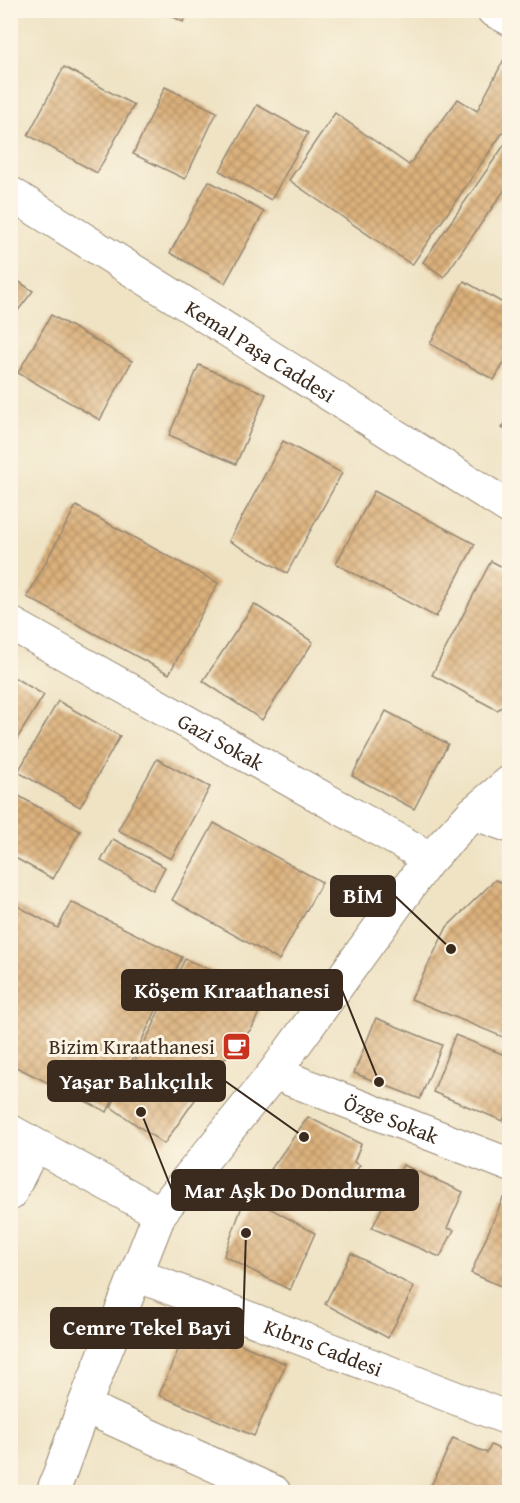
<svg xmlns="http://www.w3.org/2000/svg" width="520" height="1503" font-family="'Gentium Book Plus',serif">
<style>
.building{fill:url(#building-cross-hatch)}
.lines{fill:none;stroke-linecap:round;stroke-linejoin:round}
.minor-casing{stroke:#958671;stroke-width:35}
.tertiary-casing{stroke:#958671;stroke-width:35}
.minor{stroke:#fff;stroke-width:33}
.tertiary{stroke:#fff;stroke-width:33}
.labels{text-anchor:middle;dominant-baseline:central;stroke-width:6;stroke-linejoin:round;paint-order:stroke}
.street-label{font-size:21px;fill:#3b2a1e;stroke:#fcf5e5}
.poi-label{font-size:21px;fill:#3b2a1e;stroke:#fcf5e5;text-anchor:end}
.leader{fill:none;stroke:#3b2a1e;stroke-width:2}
.callout-dot{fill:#3b2a1e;stroke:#fcf5e5;stroke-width:2}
.callout{fill:#3b2a1e;stroke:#3b2a1e;stroke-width:2}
.callout-label{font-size:22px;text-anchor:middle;font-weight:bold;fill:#fff}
</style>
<defs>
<pattern id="building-cross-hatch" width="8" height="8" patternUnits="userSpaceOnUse" patternTransform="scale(1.5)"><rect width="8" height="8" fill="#dbb17c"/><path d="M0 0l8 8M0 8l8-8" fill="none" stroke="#b39065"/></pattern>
</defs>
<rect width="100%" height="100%" fill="#fcf5e5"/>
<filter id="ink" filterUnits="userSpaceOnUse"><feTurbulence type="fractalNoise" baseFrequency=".0167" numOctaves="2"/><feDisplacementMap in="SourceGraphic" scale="12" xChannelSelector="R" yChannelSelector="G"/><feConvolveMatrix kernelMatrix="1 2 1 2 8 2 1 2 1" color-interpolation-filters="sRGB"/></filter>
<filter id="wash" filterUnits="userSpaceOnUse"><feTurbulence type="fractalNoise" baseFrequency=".008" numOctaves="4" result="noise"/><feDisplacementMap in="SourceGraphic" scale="24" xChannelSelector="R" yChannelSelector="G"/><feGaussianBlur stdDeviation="1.35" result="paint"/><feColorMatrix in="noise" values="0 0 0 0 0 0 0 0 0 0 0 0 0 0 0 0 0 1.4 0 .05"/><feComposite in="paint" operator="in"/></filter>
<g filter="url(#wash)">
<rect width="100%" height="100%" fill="#efe3c4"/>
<g id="blocks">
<g class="building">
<polygon points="161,10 189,10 183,22"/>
<polygon points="510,48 510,122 412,265 289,180 335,113 409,165 458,99 477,111"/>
<polygon points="64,67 134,105 97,173 28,135"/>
<polygon points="165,87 217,112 185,179 133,154"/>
<polygon points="257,105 308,133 271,200 220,171"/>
<polygon points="507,141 510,142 510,182 444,277 423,262"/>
<polygon points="209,181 264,212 225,283 170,253"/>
<polygon points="10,276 33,291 10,321"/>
<polygon points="464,281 510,307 510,353 494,380 430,344"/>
<polygon points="51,315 132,361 100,420 18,373"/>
<polygon points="199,365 266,394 236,464 169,435"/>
<polygon points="510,416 510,433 502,428"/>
<polygon points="283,441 342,473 287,573 229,541"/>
<polygon points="374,491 475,544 436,617 336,564"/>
<polygon points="76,506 218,583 169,674 27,597"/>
<polygon points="491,561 510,571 510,701 497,710 432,675"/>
<polygon points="254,604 313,642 262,720 203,681"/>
<polygon points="10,675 44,695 10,750"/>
<polygon points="58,701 120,736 80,807 18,772"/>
<polygon points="386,711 448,744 414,809 352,776"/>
<polygon points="157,759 210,787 171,859 118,830"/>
<polygon points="12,792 80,831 53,879 10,855 10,794"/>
<polygon points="214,823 322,882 279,960 172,900"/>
<polygon points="113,839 165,867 153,890 101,861"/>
<polygon points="495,880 510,885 510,1040 411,999 447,927"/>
<polygon points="10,902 58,928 71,902 182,957 107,1112 10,1064"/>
<polygon points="185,959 267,994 252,1028 220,1064 164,1144 111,1107 155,1022 154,1021"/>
<polygon points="376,1018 442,1045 420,1099 354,1073"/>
<polygon points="455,1035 510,1057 510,1104 503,1121 433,1092"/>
<polygon points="308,1117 361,1144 354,1162 360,1165 330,1212 297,1194 301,1188 271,1169"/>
<polygon points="403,1165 463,1192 447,1228 454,1230 440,1257 372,1228"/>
<polygon points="246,1195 315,1233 290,1290 224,1256"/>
<polygon points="503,1198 510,1201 510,1290 471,1273"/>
<polygon points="351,1253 414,1287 388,1338 325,1304"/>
<polygon points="190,1322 286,1364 254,1436 159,1395"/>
<polygon points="453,1438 487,1453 491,1445 510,1454 510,1492 440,1492 430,1488"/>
</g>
</g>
</g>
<g filter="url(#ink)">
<use href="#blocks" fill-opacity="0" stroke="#958671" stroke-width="1.5"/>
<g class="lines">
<defs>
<g id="minor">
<polyline points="493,10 510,19"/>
<path id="s1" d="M10 623 412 848 427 862"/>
<polyline points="473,813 510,826"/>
<path id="s2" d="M274 1073 510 1165"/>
<polyline points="84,1406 274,1492"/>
</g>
<g id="tertiary">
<path id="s3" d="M10 193 510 508"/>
<polyline points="10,1131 160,1213"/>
<polyline points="10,1194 34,1145"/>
<path id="s4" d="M137 1275 510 1419"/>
<polyline points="53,1492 84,1406 160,1213 274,1073 427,862 473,813 510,782"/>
</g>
</defs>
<use href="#minor" class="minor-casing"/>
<use href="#tertiary" class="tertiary-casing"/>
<use href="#minor" class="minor"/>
<use href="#tertiary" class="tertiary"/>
</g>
</g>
<defs>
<symbol id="cafe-square" viewBox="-11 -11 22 22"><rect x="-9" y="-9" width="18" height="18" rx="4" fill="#c8321e" stroke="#fcf5e5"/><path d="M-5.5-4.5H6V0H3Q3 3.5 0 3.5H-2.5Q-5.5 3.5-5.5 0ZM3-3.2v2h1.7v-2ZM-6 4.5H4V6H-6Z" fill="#fff"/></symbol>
</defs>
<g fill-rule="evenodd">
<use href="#cafe-square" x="220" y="1030" width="33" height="33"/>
</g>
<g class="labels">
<g class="street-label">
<text stroke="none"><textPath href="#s3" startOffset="296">Kemal Paşa Caddesi</textPath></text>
<text stroke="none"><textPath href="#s1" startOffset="242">Gazi Sokak</textPath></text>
<text stroke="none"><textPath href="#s2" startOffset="126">Özge Sokak</textPath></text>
<text stroke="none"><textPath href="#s4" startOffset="200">Kıbrıs Caddesi</textPath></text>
</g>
<g class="poi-label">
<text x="215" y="1046">Bizim Kıraathanesi</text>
</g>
</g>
<path class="leader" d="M451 949L395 896M379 1082L342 990M304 1137L225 1081M141 1112L172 1190M246 1233L243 1328"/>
<g class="callout-dot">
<circle cx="451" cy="949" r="6"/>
<circle cx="379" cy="1082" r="6"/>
<circle cx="304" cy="1137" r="6"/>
<circle cx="141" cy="1112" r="6"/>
<circle cx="246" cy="1233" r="6"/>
</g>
<g class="callout">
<rect x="331" y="876" width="64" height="40" rx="6"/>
<rect x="122" y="970" width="220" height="40" rx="6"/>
<rect x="48" y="1061" width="177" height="40" rx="6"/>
<rect x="172" y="1170" width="246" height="40" rx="6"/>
<rect x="51" y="1308" width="192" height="40" rx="6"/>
</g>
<g class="callout-label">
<text x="363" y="903">BİM</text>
<text x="232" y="998">Köşem Kıraathanesi</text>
<text x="136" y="1089">Yaşar Balıkçılık</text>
<text x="295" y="1198">Mar Aşk Do Dondurma</text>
<text x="147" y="1335">Cemre Tekel Bayi</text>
</g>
<rect width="520" height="1503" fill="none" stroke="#fcf5e5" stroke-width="36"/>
</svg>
